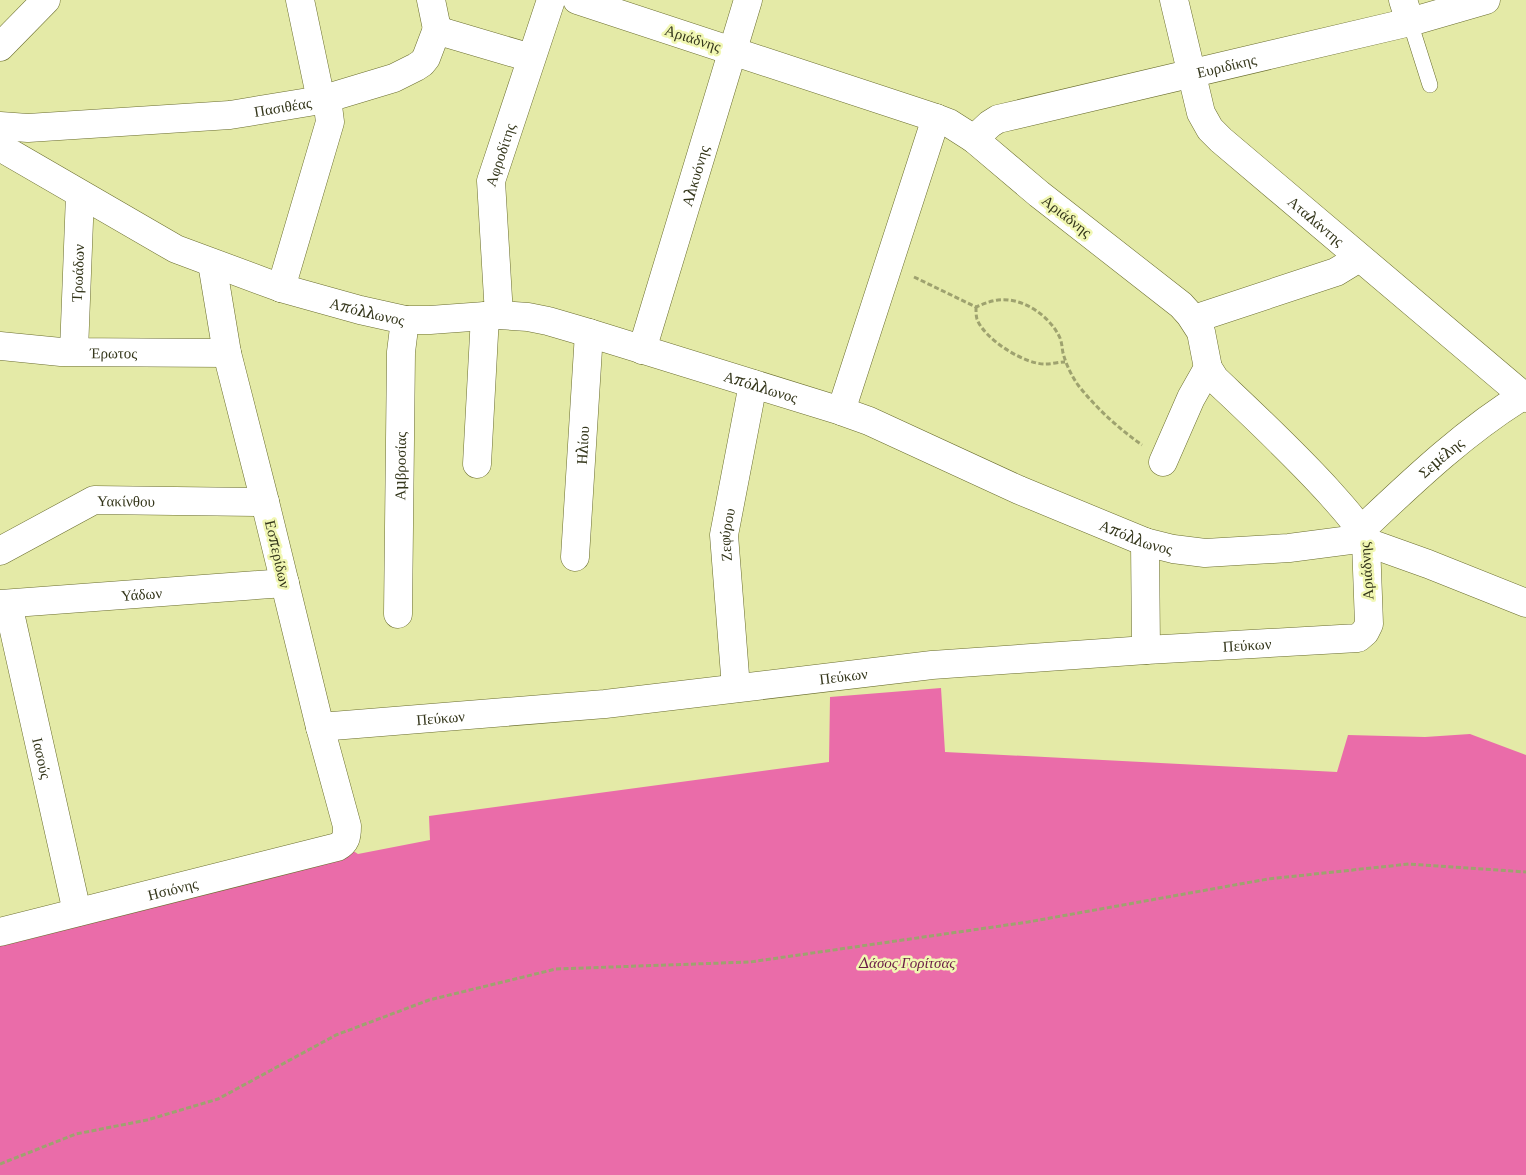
<svg xmlns="http://www.w3.org/2000/svg" width="1526" height="1175" font-family="Merriweather,serif">
<style>
.forest{fill:#ea6ca9}
.lines{fill:none;stroke-linecap:round;stroke-linejoin:round}
.lane-casing{stroke:#6a6d2e;stroke-width:16}
.street-casing{stroke:#6a6d2e;stroke-width:29}
.secondary-casing{stroke:#6a6d2e;stroke-width:29}
.path{stroke:#9ea26f;stroke-width:3;stroke-dasharray:5 2.5;stroke-linecap:butt}
.lane{stroke:#fff;stroke-width:15}
.street{stroke:#fff;stroke-width:28}
.secondary{stroke:#fff;stroke-width:28}
.labels{text-anchor:middle;dominant-baseline:central;stroke-width:5;stroke-linejoin:round;paint-order:stroke}
.street-label{font-size:15px;fill:#34361b;stroke:#f1f7b3}
.park-label{font-size:15px;font-style:italic;fill:#6a1c46;stroke:#f1f7b3}
</style>
<rect width="100%" height="100%" fill="#e4eaa7"/>
<polygon class="forest" points="941,688 945,752 1337,772 1348,735 1425,737 1470,734 1526,755 1526,1175 0,1175 0,945 347,847 358,854 430,840 429,816 829,762 830,697"/>
<g class="lines">
<defs>
<polyline id="lane" points="1410,22 1430,85"/>
<g id="street">
<polyline points="300,0 321,100"/>
<polyline points="431,0 437,29"/>
<path id="s1" d="M1174 0 1201 113 1210 129 1221 140 1526 398"/>
<polyline points="1403,0 1410,22"/>
<path id="s2" d="M0 126 28 128 230 115 321 100 394 78 416 67 422 63 426 58 437 29 446 33 531 58"/>
<path id="s3" d="M974 139 990 124 998 119 1410 22 1486 0"/>
<path id="s4" d="M0 147 176 249 281 288 360 310 405 320H430L499 315 528 317 548 321 589 333 841 411 869 421 1019 490 1145 542 1173 549 1205 553 1289 548 1358 539 1428 564 1526 603"/>
<polyline points="281,288 330,122 327,98"/>
<path id="s5" d="M499 315 491 181 551 0"/>
<polyline points="1194,319 1336,272 1359,258"/>
<path id="s6" d="M0 346 61 352 227 353"/>
<path id="s7" d="M642 350 748 0"/>
<path id="s8" d="M74 351 80 195"/>
<polyline points="841,411 936,118"/>
<polyline points="1163,462 1191,398 1208,368"/>
<polyline points="477,464 485,316"/>
<path id="s9" d="M1361 530C1413 481 1465 431 1526 394"/>
<polyline points="1145,542 1146,650"/>
<path id="s10" d="M0 551 94 500 265 502"/>
<path id="s11" d="M575 557 589 333"/>
<path id="s12" d="M0 604 285 583"/>
<path id="s13" d="M8 604 77 912"/>
<path id="s14" d="M398 614 401 352 405 320"/>
<path id="s15" d="M736 688 724 535 753 384"/>
<path id="s16" d="M320 727 605 704 932 665 1146 650 1358 638 1365 632 1369 624 1366 542C1358 523 1344 509 1330 493 1294 453 1254 416 1215 379L1208 368 1201 332 1190 315 1181 305 1039 194 974 139 949 123 936 118 577 0"/>
<path id="s17" d="M0 932 337 847C346 842 347 837 347 826L320 727 265 502 227 353 212 263"/>
</g>
<polyline id="secondary" points="0,47 46,0"/>
</defs>
<use href="#lane" class="lane-casing"/>
<use href="#street" class="street-casing"/>
<use href="#secondary" class="secondary-casing"/>
<g class="path">
<path d="M914 277 976 307C983 304 990 301 998 300 1023 297 1050 316 1060 338 1062 343 1062 348 1063 353 1066 364 1071 375 1078 385 1096 408 1118 428 1142 445"/>
<path d="M976 307C976 311 976 316 977 319 984 339 1025 365 1046 364 1052 364 1059 362 1065 362"/>
<polyline points="0,1164 76,1134 147,1120 218,1099 336,1035 429,1000 556,969 750,962 1028,922 1268,879 1409,864 1526,872"/>
</g>
<use href="#lane" class="lane"/>
<use href="#street" class="street"/>
<use href="#secondary" class="secondary"/>
</g>
<g class="labels">
<g class="street-label">
<text transform="translate(693 38) rotate(18)">Αριάδνης</text>
<text stroke="none"><textPath href="#s3" startOffset="266">Ευριδίκης</textPath></text>
<text stroke="none"><textPath href="#s2" startOffset="284">Πασιθέας</textPath></text>
<text stroke="none"><textPath href="#s5" startOffset="162">Αφροδίτης</textPath></text>
<text stroke="none"><textPath href="#s7" startOffset="182">Αλκυόνης</textPath></text>
<text transform="translate(1067 216) rotate(38)">Αριάδνης</text>
<text stroke="none"><textPath href="#s1" startOffset="275">Αταλάντης</textPath></text>
<text stroke="none"><textPath href="#s8" startOffset="78">Τρωάδων</textPath></text>
<text stroke="none"><textPath href="#s4" startOffset="405">Απόλλωνος</textPath></text>
<text stroke="none"><textPath href="#s6" startOffset="114">Έρωτος</textPath></text>
<text stroke="none"><textPath href="#s4" startOffset="810">Απόλλωνος</textPath></text>
<text stroke="none"><textPath href="#s11" startOffset="112">Ηλίου</textPath></text>
<text stroke="none"><textPath href="#s9" startOffset="108">Σεμέλης</textPath></text>
<text stroke="none"><textPath href="#s14" startOffset="148">Αμβροσίας</textPath></text>
<text stroke="none"><textPath href="#s10" startOffset="139">Υακίνθου</textPath></text>
<text stroke="none"><textPath href="#s15" startOffset="154">Ζεφύρου</textPath></text>
<text stroke="none"><textPath href="#s4" startOffset="1215">Απόλλωνος</textPath></text>
<text transform="translate(278 554) rotate(77)">Εσπερίδων</text>
<text transform="translate(1366 571) rotate(-94)">Αριάδνης</text>
<text stroke="none"><textPath href="#s12" startOffset="142">Υάδων</textPath></text>
<text stroke="none"><textPath href="#s16" startOffset="931">Πεύκων</textPath></text>
<text stroke="none"><textPath href="#s16" startOffset="526">Πεύκων</textPath></text>
<text stroke="none"><textPath href="#s16" startOffset="121">Πεύκων</textPath></text>
<text stroke="none"><textPath href="#s13" startOffset="158">Ιασούς</textPath></text>
<text stroke="none"><textPath href="#s17" startOffset="178">Ησιόνης</textPath></text>
</g>
<g class="park-label">
<text x="907" y="962">Δάσος Γορίτσας</text>
</g>
</g>
</svg>
